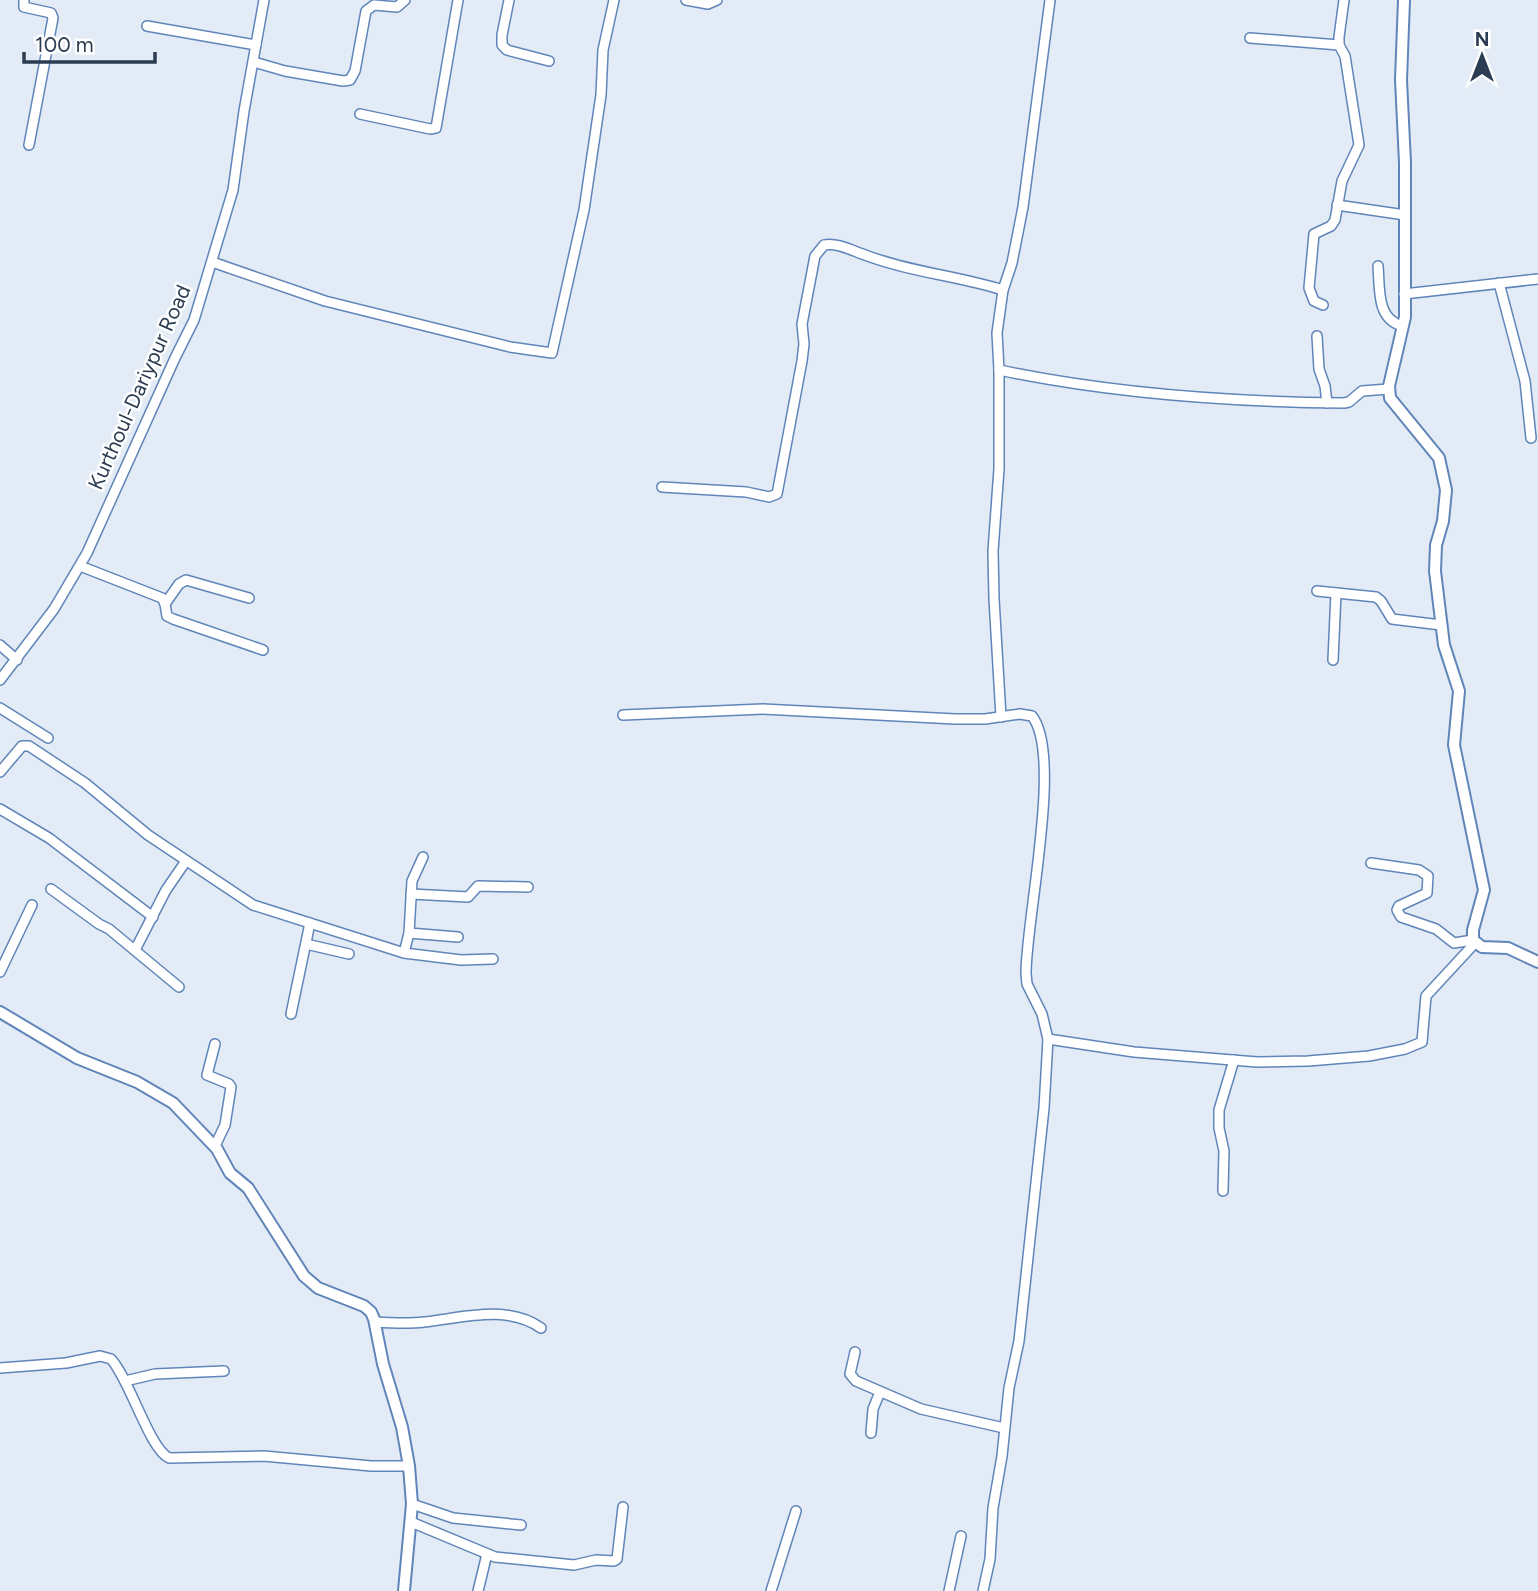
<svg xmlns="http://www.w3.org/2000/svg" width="1538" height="1591" font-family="Figtree,sans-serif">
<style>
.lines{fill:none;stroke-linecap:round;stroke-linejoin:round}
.minor-casing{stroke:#6085b9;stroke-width:12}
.tertiary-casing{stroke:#6085b9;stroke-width:14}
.minor{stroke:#fff;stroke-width:9}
.tertiary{stroke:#fff;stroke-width:10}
.labels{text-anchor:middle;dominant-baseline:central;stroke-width:5;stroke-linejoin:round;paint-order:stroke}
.street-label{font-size:21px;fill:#2c3c53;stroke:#fff}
</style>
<rect width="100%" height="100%" fill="#e3ebf7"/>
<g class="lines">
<defs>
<g id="minor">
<polyline points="24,0 24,7 51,13 53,18 29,145"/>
<polyline points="509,0 502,35 502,45 507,50 549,61"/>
<polyline points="686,0 708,4 717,0"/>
<polyline points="147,26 256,45"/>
<polyline points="1250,38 1339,45"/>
<polyline points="254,62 285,71 343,81 350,80 355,71 366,11 374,5 397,7 405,0"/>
<polyline points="360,114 430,129 436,128 458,0"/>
<polyline points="1337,205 1405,215"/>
<polyline points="212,262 325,301 510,347 552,353 584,210 601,95 603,50 614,0"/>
<path d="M1378 266C1380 288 1376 320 1403 326"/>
<polyline points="1499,283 1525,381 1531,438"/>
<polyline points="1404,294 1538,279"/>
<polyline points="1323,305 1314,301 1309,288 1314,234 1331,226 1335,220 1342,181 1359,145 1345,56 1339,45 1339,37 1344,0"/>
<polyline points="1317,336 1319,369 1325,386 1327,403"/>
<path d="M999 370C1113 394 1228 402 1344 403L1349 402 1362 391 1389 389"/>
<path d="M662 487 746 492 769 497 777 494 802 361 804 344 802 324 815 256 824 245C837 242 853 251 865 255 910 272 958 276 1003 290"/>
<polyline points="80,566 162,598 165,604 167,616 173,619 263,650"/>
<polyline points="1317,591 1376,597 1381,601 1392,619 1441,625"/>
<polyline points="165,604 179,584 186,580 249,598"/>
<polyline points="0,645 17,660"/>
<polyline points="1333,660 1336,593"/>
<polyline points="0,680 54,609 87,553 175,358 194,320 233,190 244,111 264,0"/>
<polyline points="0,708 48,738"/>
<path d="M623 715 763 709 955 719H985L1020 714 1032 716C1063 755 1026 919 1026 973L1027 984 1042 1014 1048 1039 1044 1108 1019 1341 1009 1388 1002 1456 993 1508 990 1559 983 1591"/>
<polyline points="1001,717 994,599 993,551 999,469 999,370 997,333 1003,290 1012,263 1023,207 1050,0"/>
<polyline points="0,772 22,746 29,746 85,783 148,835 253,905 404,953 461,960 493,959"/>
<polyline points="0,809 49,838 153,917"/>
<polyline points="1371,863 1419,870 1428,876 1427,893 1399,906 1397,910 1401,917 1436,929 1454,943 1473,940"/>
<polyline points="51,889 99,924 109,929 179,987"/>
<polyline points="411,894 468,897 478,886 528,887"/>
<polyline points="409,933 458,937"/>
<polyline points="306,944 349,954"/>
<polyline points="135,950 166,890 186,861"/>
<polyline points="404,953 409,933 412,881 423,857"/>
<polyline points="0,972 32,905"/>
<polyline points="291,1014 310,923"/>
<polyline points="1048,1039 1134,1052 1257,1062 1308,1061 1369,1056 1405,1049 1422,1042 1426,996 1475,943"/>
<polyline points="215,1044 207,1075 229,1084 231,1087 225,1125 215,1146"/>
<polyline points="1223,1191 1224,1151 1219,1128 1219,1110 1234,1060"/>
<path d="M375 1322C391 1323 408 1324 424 1322 462 1318 507 1304 541 1328"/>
<polyline points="855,1352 850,1374 856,1381 921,1409 1004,1428"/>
<path d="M0 1368 66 1363 100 1356 111 1359C130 1380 149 1448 169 1458L264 1456 371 1466H409"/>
<polyline points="125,1381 155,1374 224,1371"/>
<polyline points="871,1433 873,1409 880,1392"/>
<polyline points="412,1504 453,1518 521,1525"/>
<polyline points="411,1522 495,1557 574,1565 596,1560 614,1561 617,1559 623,1507"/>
<polyline points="478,1591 487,1554"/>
<polyline points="771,1591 796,1511"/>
<polyline points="949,1591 961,1536"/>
</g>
<g id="tertiary">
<polyline points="1404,0 1401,80 1405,163 1405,317 1389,386 1390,398 1439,458 1446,490 1443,521 1436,545 1435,571 1444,645 1459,691 1454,745 1484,890 1473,930 1473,940 1482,947 1508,948 1538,962"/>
<polyline points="0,1012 77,1058 137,1082 173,1103 217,1149 230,1173 248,1188 304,1276 318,1288 364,1306 371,1312 374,1319 383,1364 402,1427 409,1466 412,1504 404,1591"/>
</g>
</defs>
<use href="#minor" class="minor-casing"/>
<use href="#tertiary" class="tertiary-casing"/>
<use href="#minor" class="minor"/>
<use href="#tertiary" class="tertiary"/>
</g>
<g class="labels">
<g class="street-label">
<text transform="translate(139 387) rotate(-66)">Kurthoul-Dariypur Road</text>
</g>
</g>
<g transform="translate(1482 56)" stroke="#ffffff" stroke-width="5" paint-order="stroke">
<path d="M0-5L12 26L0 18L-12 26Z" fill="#2c3c53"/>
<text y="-10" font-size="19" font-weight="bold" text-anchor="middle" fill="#2c3c53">N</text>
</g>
<path d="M24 52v10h131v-10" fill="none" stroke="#2c3c53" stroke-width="3.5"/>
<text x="35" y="52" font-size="21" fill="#2c3c53" stroke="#ffffff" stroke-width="5" paint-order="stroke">100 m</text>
</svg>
